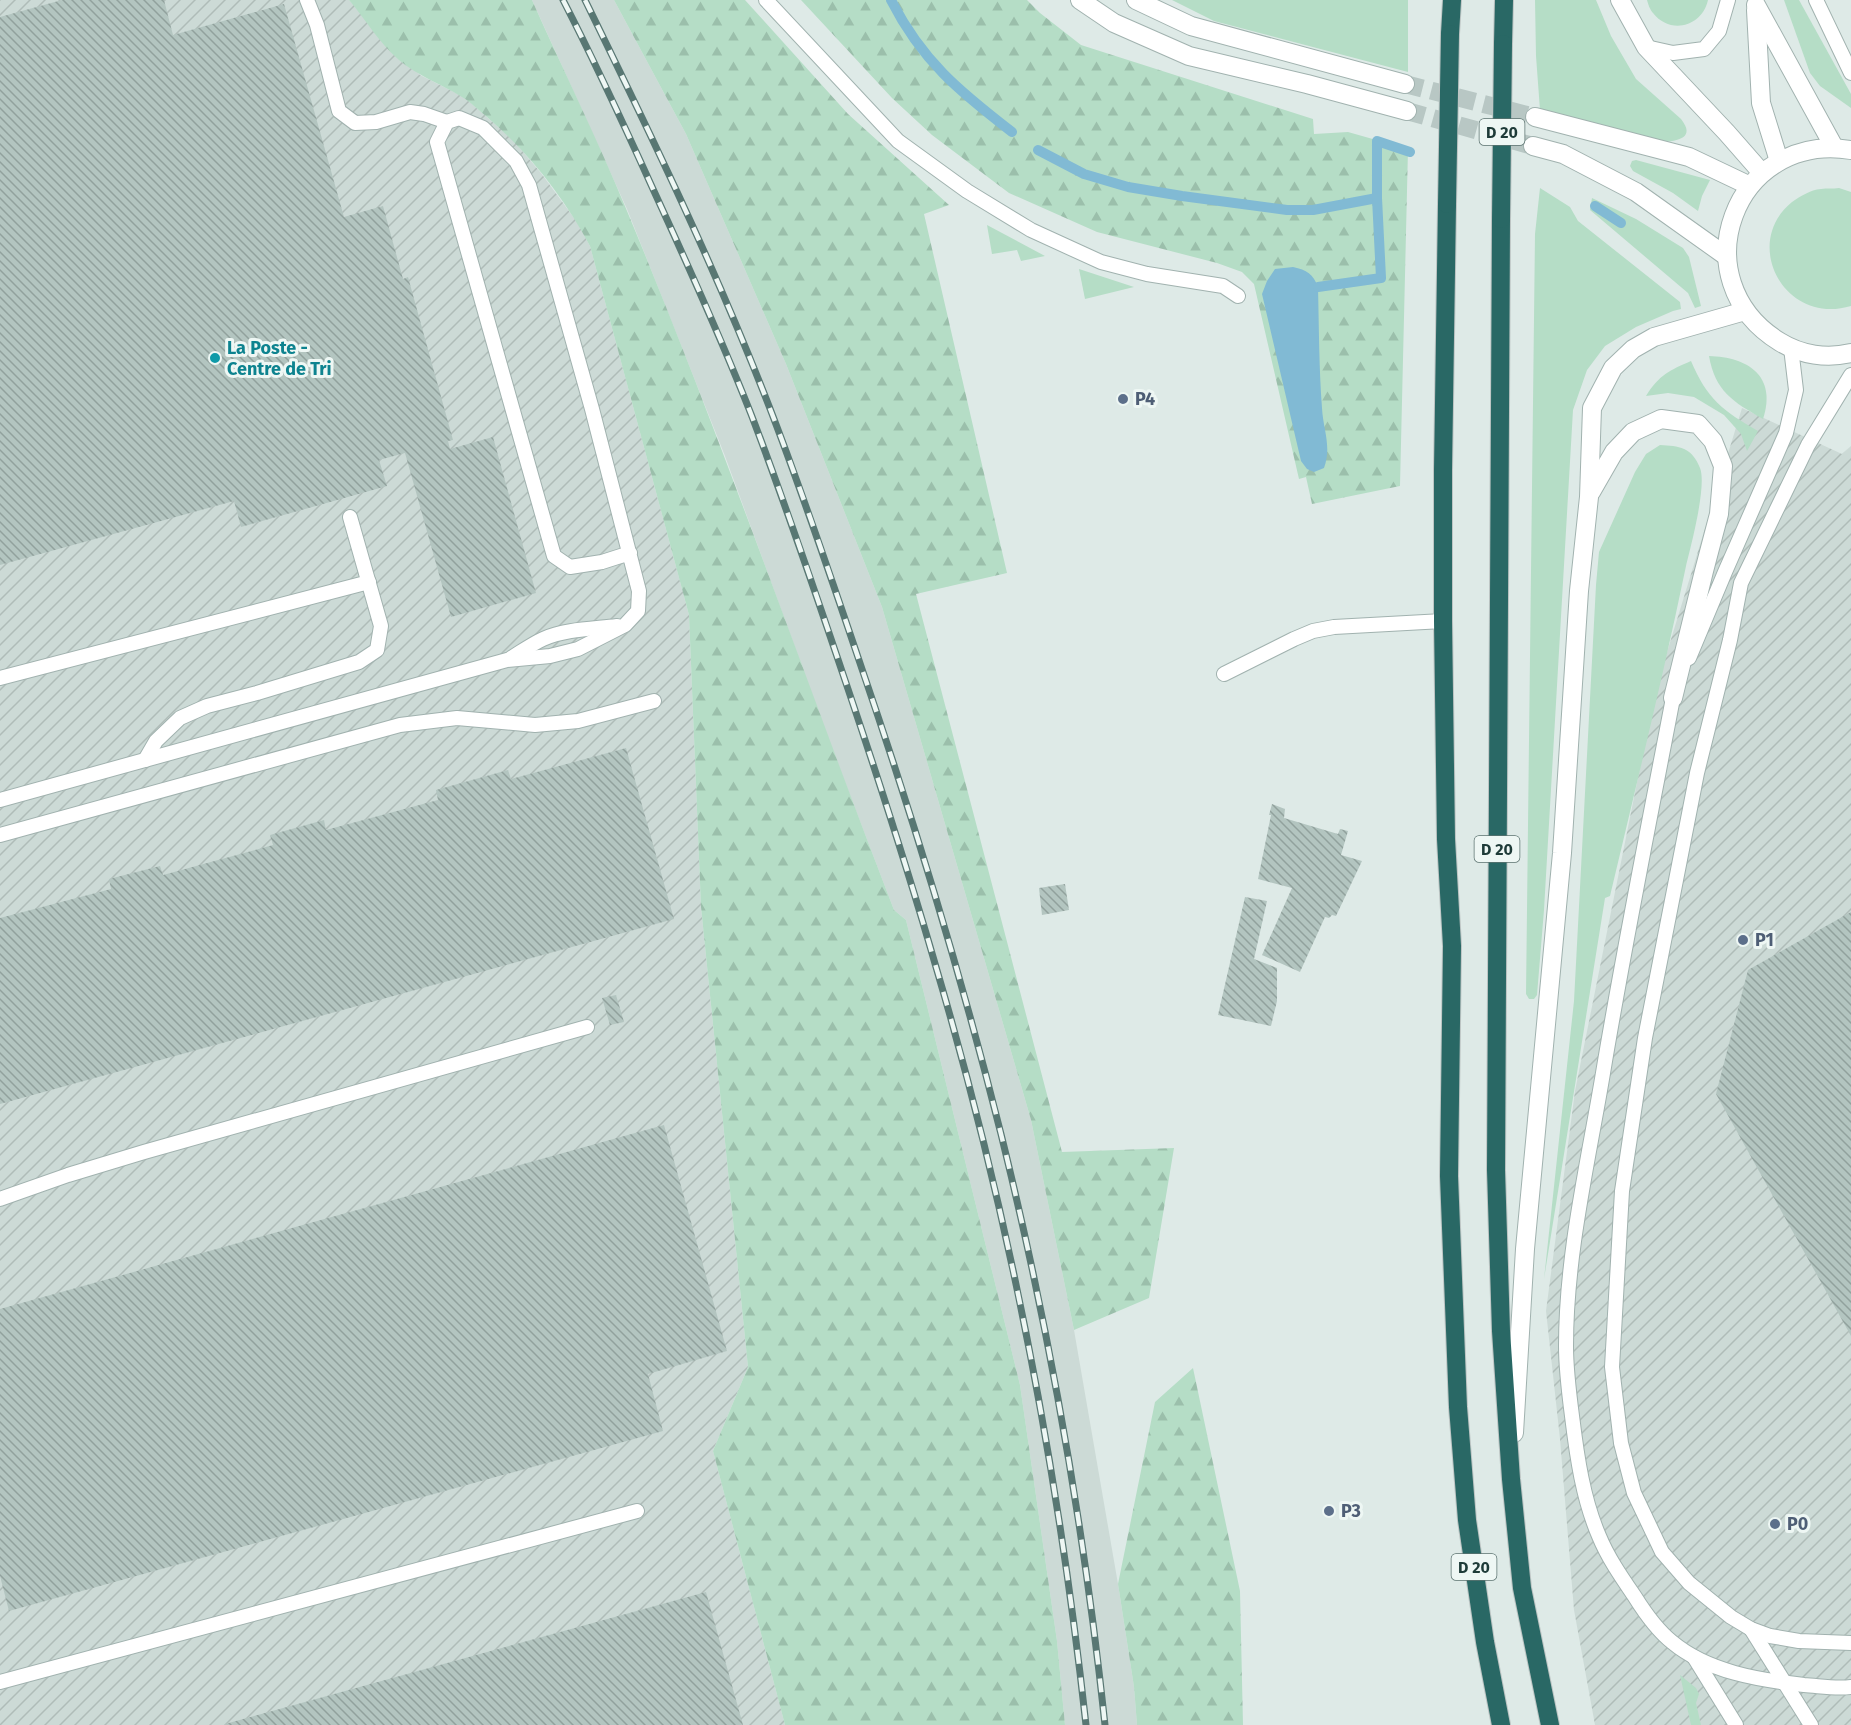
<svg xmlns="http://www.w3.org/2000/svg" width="1851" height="1725" font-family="'Fira Sans',sans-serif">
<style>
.built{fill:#ccdad6}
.industrial{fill:url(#industrial-furrows)}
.green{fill:#b5ddc6}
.forest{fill:url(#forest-firs)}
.water{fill:#81bad4}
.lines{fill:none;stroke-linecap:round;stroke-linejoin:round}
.stream{stroke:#81bad4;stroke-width:10}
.building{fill:url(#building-back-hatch)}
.street-tunnel{stroke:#b8c7c4;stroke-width:18;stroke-dasharray:18 9;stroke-linecap:butt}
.lane-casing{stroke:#a1b2af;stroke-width:16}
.street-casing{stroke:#a1b2af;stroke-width:20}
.highway-casing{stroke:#bcc4c3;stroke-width:20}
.lane{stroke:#fff;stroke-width:14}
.street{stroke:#fff;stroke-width:18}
.highway{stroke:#296865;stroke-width:18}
.rail-casing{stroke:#587773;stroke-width:7}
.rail{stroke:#eef7f4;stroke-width:4.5;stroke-dasharray:14;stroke-linecap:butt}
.highway-bridge-casing{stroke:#bcc4c3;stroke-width:20;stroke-linecap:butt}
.highway-bridge{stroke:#296865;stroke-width:18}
.culture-dot{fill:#0f9aa8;stroke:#eef7f4;stroke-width:2}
.service-dot{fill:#5c6f8a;stroke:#eef7f4;stroke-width:2}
.labels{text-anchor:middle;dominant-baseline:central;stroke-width:6;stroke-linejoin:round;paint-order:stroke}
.shield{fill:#eef7f4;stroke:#5c7370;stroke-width:1.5}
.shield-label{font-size:16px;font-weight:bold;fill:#1e3b38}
.culture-label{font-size:18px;font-weight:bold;fill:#0d838f;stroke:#eef7f4;text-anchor:start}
.service-label{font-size:18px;font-weight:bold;fill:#4e5e75;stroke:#eef7f4;text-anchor:start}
</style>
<defs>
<pattern id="industrial-furrows" width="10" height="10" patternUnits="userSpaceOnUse" patternTransform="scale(1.5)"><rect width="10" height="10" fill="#ccdad6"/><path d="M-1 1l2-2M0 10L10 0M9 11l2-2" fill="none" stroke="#afbcb8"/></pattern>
<pattern id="forest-firs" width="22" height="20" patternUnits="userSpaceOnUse" patternTransform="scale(1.5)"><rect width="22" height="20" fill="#b5ddc6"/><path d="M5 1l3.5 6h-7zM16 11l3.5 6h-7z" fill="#9bbfab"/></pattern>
<pattern id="building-back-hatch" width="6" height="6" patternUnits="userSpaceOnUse" patternTransform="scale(1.5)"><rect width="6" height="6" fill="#b3c5c0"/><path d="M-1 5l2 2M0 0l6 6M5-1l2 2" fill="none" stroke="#91a19d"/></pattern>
</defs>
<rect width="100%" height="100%" fill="#deeae7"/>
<polygon class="built" points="532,0 614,0 686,134 786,364 882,607 1031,1120 1074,1330 1118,1584 1134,1687 1137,1725 1065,1725 1057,1641 1020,1385 906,920 894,910 827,735 725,456 627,209"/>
<g class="industrial">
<polygon points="0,0 349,0 420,75 464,97 513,140 541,173 577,222 590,246 689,615 701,907 748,1367 713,1451 785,1725 0,1725"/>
<polygon points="1742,408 1842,454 1851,446 1851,1725 1595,1725 1574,1610 1560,1439 1546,1311 1575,1091 1656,688"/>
</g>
<g class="green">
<polygon points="1172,0 1408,0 1408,72 1214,21"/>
<path d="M1535 0H1596L1611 36 1636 79 1681 119C1696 138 1678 141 1662 142L1540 110 1536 56Z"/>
<path d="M1647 0H1708C1702 27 1670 35 1653 13 1650 10 1648 4 1647 0Z"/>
<polygon points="1784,0 1799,0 1851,94 1851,108 1820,86 1810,73"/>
<polygon points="1636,160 1710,180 1702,196 1698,211 1673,193 1633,171 1630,166 1632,161"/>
<polygon points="1540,188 1570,207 1578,221 1680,302 1681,309 1673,311 1636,327 1605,346 1587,370 1573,410 1544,910 1537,995 1534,999 1529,999 1526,994 1535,234"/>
<path d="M1839 188 1851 192V306C1784 326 1741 243 1792 202 1801 196 1810 190 1821 189 1827 188 1833 189 1839 188Z"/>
<polygon points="1592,198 1636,219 1683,248 1689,257 1701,306 1695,308 1688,293 1590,210"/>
<polygon points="987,225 1045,256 1021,261 1017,250 992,254"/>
<polygon points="1079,269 1134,287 1085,299"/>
<path d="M1709 356C1748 357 1777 376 1763 419 1733 402 1715 391 1709 356Z"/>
<path d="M1691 361C1707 399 1723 411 1758 431L1747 451 1741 434 1724 415 1694 397 1668 393 1646 396C1659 375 1670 370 1691 361Z"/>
<path d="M1660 445C1679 446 1692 447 1700 468 1707 485 1691 546 1686 566 1663 677 1636 786 1610 896L1605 898 1544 1279 1574 1001 1596 585 1599 552 1635 472 1646 454Z"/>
<polygon points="1680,1675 1696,1688 1699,1694 1696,1703 1701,1725 1691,1725"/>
</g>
<g class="forest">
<path d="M349 0H532C563 70 598 140 627 211 723 441 804 677 894 910L906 920 1020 1385 1057 1641 1065 1725H785L713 1451 748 1367 701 907 689 615 590 246C564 197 529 153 487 117 479 111 471 102 462 97 441 84 418 76 399 60 379 43 366 20 349 0Z"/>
<polygon points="614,0 745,0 848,114 949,205 924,214 1007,573 916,594 1062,1152 1174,1148 1149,1298 1074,1330 1031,1120 882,607 786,364 686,134"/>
<polygon points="801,0 1027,0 1040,13 1081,45 1313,119 1314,134 1348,132 1408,149 1400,486 1312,504 1306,477 1299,479 1254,284 1242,272 1217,263 1097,232 1009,193 932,135 892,98"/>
<polygon points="1193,1368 1240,1591 1243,1725 1137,1725 1134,1687 1118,1584 1155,1402"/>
</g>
<path class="water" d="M1293 267C1307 270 1313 274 1318 287 1319 328 1319 368 1322 408 1323 429 1332 447 1324 468L1314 472 1307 469 1301 461 1262 294 1267 281 1275 269Z"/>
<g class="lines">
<g class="stream">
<path d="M891 0C922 61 959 91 1012 132"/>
<polyline points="1038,150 1084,174 1128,187 1182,196 1287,210 1313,210 1377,198"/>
<polyline points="1595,206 1621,223"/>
<polyline points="1318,287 1381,278 1377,198 1377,141 1410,152"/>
</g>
</g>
<g class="building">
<polygon points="62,0 164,0 173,35 284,4 344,217 383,206 403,279 408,277 453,440 448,441 450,449 493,437 536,593 451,617 405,453 379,460 387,486 241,527 234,501 0,565 0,17"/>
<polygon points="626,748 674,919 0,1104 0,918 111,889 109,879 160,866 163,875 273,845 270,835 324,820 326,830 438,800 436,790 508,770 511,779"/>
<polygon points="1272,804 1285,809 1284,818 1338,834 1340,829 1348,831 1341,855 1362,861 1336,916 1332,915 1329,918 1325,917 1300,972 1262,955 1292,888 1258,879 1271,815 1269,815"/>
<polygon points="1065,884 1069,910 1042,915 1039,888"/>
<polygon points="1245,897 1267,901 1254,959 1277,968 1277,1001 1271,1026 1218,1015"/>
<polygon points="1851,912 1851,1336 1716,1094 1748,970"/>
<polygon points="616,995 624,1022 610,1025 602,998"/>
<polygon points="664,1125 727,1351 648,1374 663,1431 9,1611 0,1576 0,1309"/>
<polygon points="706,1592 743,1725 225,1725 225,1724"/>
</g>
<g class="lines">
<g class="street-tunnel">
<polyline points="1405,84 1535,117"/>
<polyline points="1407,111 1533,146"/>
</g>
<defs>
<g id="lane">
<polyline points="307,0 317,25 339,111 355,123 376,122 410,112 424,114 447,122"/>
<polyline points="766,0 898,141 967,191 1031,230 1101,262 1147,274 1223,286 1238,296"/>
<polyline points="1816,0 1851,73"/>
<polyline points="1646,47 1673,53 1704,49 1719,31 1728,0"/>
<polyline points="1851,375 1808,445 1741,583 1730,640 1697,773 1645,1038 1622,1191 1612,1367 1621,1443 1634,1493 1662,1552 1689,1583 1731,1617 1751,1629 1770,1636 1799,1641 1851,1643"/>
<path d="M511 658C521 652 532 644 543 639 566 629 593 629 617 626"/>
<polyline points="1689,658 1725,572 1786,433 1796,390 1791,348"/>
<polyline points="1224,674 1294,639 1313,631 1334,627 1443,621"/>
<polyline points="0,678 369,582"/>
<path d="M1676 689 1673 698C1649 823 1624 947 1603 1073 1588 1163 1566 1254 1566 1346 1566 1370 1569 1393 1572 1416 1577 1457 1583 1499 1599 1536 1608 1558 1622 1578 1635 1597 1645 1613 1657 1630 1672 1642 1708 1672 1759 1680 1804 1685 1820 1686 1835 1689 1851 1687"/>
<polyline points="145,760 156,741 180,718 207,706 257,693 359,662 377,650 381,626 350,517"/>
<polyline points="0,800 507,660 550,656 578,649 625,625 638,611 639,591 592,409 529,185 516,161 483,128 459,118 447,122 437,142 554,556 570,567 602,562 630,553"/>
<polyline points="0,835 400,725 457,718 535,725 578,721 654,701"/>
<polyline points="0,1199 68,1175 144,1152 587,1027"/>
<polyline points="1751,1629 1811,1725"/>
<polyline points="1694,1657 1736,1725"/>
<polyline points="0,1682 637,1511"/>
</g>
<g id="street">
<polyline points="1080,0 1114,23 1189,56 1307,84 1407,111"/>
<polyline points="1136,0 1191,26 1405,84"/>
<polyline points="1620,0 1646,47 1727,133 1762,173"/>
<polyline points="1756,5 1834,147"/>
<polyline points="1756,10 1761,103 1779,161"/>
<polyline points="1535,117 1689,157 1750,186"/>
<polyline points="1533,146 1563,154 1636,192 1726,256"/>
<path d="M1851 150C1734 131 1679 280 1780 342 1801 355 1827 359 1851 353"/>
<polyline points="1591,492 1614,452 1633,432 1661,419 1698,424 1713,441 1723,466 1719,514 1704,571 1673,698"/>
<polyline points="1514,1433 1525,1249 1562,853 1579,591 1589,497 1592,408 1613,368 1633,349 1654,337 1745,311"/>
</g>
<g id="highway">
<polyline points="1450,34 1452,0"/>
<polyline points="1503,44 1504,0"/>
<polyline points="1447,204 1443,470 1443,621 1446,839 1452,946 1449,1176 1458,1407 1467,1520 1485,1642 1501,1725"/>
<polyline points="1501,219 1496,1170 1501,1331 1511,1479 1522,1588 1550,1725"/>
</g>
</defs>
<use href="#lane" class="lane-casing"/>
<use href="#street" class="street-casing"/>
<use href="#highway" class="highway-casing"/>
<use href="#lane" class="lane"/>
<use href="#street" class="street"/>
<use href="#highway" class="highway"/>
<defs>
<g id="rail">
<path d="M563 0C595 62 624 125 653 189 687 263 721 338 751 414 786 505 817 597 848 689 879 781 909 873 936 967 1009 1214 1058 1469 1086 1725"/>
<path d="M585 0C650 133 715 267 769 406 803 494 833 583 863 672 915 824 962 978 1001 1134 1049 1328 1084 1526 1105 1725"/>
</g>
</defs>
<use href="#rail" class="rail-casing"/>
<use href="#rail" class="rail"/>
<defs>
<g id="highway-bridge">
<polyline points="1447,204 1450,34"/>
<polyline points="1501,219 1503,44"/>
</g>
</defs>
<use href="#highway-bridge" class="highway-bridge-casing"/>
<use href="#highway-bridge" class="highway-bridge"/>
</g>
<circle class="culture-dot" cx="215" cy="358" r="6"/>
<g class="service-dot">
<circle cx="1123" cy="399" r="6"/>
<circle cx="1743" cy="940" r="6"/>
<circle cx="1329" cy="1511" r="6"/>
<circle cx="1775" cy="1524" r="6"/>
</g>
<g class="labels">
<g class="shield">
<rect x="1479.5" y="119" width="45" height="26" rx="4.5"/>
<rect x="1474.5" y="836" width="45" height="26" rx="4.5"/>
<rect x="1451.5" y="1554" width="45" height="26" rx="4.5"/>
</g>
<g class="shield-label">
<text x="1502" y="132">D 20</text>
<text x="1497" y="849">D 20</text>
<text x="1474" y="1567">D 20</text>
</g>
<g class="culture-label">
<text x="227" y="348">La Poste -<tspan x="227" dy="21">Centre de Tri</tspan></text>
</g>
<g class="service-label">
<text x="1135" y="399">P4</text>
<text x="1755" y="940">P1</text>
<text x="1341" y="1511">P3</text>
<text x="1787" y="1524">P0</text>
</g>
</g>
</svg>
